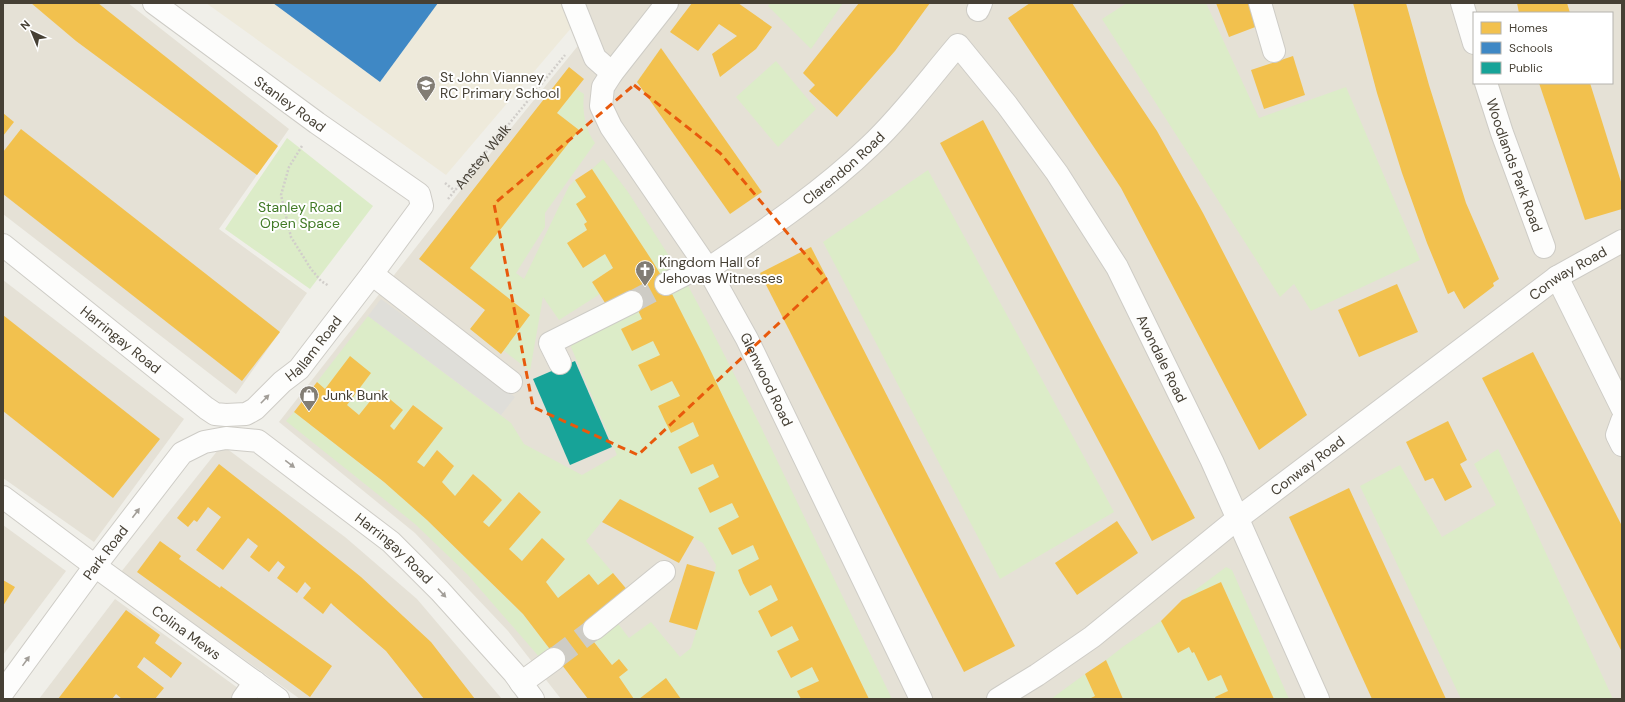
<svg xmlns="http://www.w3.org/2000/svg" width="1625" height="702" font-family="'DM Sans',sans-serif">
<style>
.residential{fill:#e5e1d6;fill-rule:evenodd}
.education{fill:#eeeadb}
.green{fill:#dcecc8}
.parking{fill:#dfded9}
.homes{fill:#f2c14e}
.schools{fill:#3f88c5}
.public{fill:#17a398}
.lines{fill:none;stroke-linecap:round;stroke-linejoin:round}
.minor-tunnel{stroke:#ceccc5;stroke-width:22;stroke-dasharray:22 11;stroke-linecap:butt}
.minor-casing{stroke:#ceccc6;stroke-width:24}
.path{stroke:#d1ceca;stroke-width:2.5;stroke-dasharray:2 2;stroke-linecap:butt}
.minor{stroke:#fdfdfc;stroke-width:22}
.oneway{fill:#a29e98}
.marked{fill:none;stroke:#e8590c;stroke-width:3;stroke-dasharray:8 5;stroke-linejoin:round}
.labels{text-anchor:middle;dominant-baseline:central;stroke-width:4;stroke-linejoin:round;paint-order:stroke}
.poi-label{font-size:14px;fill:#464035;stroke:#fff;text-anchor:start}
.street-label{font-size:14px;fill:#464035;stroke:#fff}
.park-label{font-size:14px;fill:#417a26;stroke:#fff}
</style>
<rect width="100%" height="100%" fill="#f0efe9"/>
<g class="residential">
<polygon points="3,3 128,3 289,129 219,229 307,293 236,394 3,214"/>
<path d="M585 3H1622V699H561L508 631 415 533 279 422 460 191 594 26ZM1474 13H1612V83H1474Z"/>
<polygon points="3,280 184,419 94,542 3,478"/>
<polygon points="222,445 345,537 417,599 502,699 300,699 121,572"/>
<polygon points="3,525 66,571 3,655"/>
<polygon points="115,599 253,699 39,699"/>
</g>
<polygon class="education" points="206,3 561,3 572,27 446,175"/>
<g class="green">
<polygon points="770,3 843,3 811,49 768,6"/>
<polygon points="1127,3 1206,3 1259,118 1346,87 1420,260 1311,311 1294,284 1280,297 1102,19"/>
<polygon points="776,61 816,109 778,147 736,97"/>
<path d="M576 89 584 94C582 111 585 129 595 143L545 213V227L516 273 524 279 569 186 575 180 586 197 587 222 584 224 587 230 567 243 583 268 605 254 613 268 592 282 600 294 559 320 543 297 530 371 503 350 530 315 470 268 579 130 557 113Z"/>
<polygon points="287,138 373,206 310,289 225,229"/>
<polygon points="603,159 628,192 678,270 663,279 592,169"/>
<polygon points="928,170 1114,512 1000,579 823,242"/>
<polygon points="686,282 707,321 760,425 892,699 869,699 670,290"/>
<polygon points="636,306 642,319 621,329 653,341 660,355 639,365 651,391 672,381 680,396 671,433 693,422 699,436 678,447 691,474 713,464 719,477 698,489 710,513 732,503 739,517 718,528 732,555 753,545 759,559 738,570 750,596 771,585 778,600 758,611 771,637 792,626 799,640 777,651 790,678 812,667 819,681 797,691 801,699 634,699 619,677 628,670 619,659 612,665 593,640 616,621 629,638 651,622 680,657 691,648 715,572 716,565 703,543 620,499 586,541 613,573 598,585 589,574 558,598 546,582 565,559 542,538 522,561 509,549 541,512 520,492 489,527 483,522 502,500 473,474 455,496 442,482 454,466 437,450 424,467 417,462 443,428 413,405 394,430 390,426 389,399 379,390 359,415 347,405 350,357 325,389 317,382 368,316 511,423 524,444 582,475 617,455 568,340"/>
<polygon points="294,412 384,482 427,520 523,614 551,651 541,659 467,574 415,524 286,421"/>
<polygon points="1498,449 1613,699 1461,699 1360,486 1400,465 1442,537 1496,505 1474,464"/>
<polygon points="1226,567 1232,570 1289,699 1274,699 1221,582 1182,600"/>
<polygon points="1161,621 1178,652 1189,647 1192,653 1194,652 1208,680 1221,675 1228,691 1216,699 1123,699 1106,660 1124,646"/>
<polygon points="1085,674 1095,696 1089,699 1051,699"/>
</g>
<polygon class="parking" points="381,299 515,397 501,415 368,316"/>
<g class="homes">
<polygon points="31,3 98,3 278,146 257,175 76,41"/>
<polygon points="692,3 738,3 772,27 756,49 720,77 712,54 737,36 719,24 698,51 670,32"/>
<polygon points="859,3 930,3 895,51 837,117 809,91 815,85 803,73"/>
<polygon points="1030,3 1072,3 1107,56 1157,131 1203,213 1307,415 1259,450 1121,188 1008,18"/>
<polygon points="1216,3 1249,3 1258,26 1229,37"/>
<polygon points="1353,3 1406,3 1429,85 1466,203 1499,279 1493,283 1494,286 1464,309 1454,291 1448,294 1427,243 1402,173 1377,93"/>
<polygon points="1517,3 1567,3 1570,13 1519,13"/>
<polygon points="661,48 762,192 730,214 637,82"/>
<polygon points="1293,56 1305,95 1264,109 1251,70"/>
<polygon points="569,67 584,79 557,113 579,130 470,268 530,315 501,354 470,329 485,310 419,259"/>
<polygon points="1539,83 1590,83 1622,185 1622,209 1585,220"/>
<polygon points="3,113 14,122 3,136"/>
<polygon points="983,120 1195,518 1152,541 940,143"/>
<polygon points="21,129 280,332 242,381 3,194 3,152"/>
<polygon points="592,169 653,262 670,290 702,353 869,699 801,699 797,691 819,681 812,667 791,678 777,651 799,640 792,626 771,637 758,611 778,600 771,585 750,596 743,583 738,570 759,559 753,545 732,555 718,528 739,517 732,503 710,513 698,488 719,477 713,464 691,474 678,447 699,436 693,422 671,433 665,421 658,406 680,396 672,381 651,391 638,365 660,355 653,341 632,351 621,329 642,319 636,306 607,306 592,282 613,268 605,254 583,268 567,243 587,230 584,224 587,222 576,204 586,197 575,180"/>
<polygon points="811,247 1015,646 964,672 760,273"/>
<polygon points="1397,284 1418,332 1359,357 1338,310"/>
<polygon points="3,315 160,439 113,498 3,411"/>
<polygon points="1533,352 1622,526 1622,652 1482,378"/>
<polygon points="350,356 371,373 347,405 359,415 379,390 403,410 390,426 394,430 413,405 443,428 417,462 424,467 437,450 454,466 442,482 455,496 473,474 486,485 502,500 483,522 489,527 519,492 541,512 509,549 522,561 542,538 565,559 546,582 558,598 589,574 598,585 613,573 629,592 583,628 612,665 619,659 628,670 619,677 634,699 588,699 523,614 427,520 384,482 294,412 317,382 325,389"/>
<polygon points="1448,421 1467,460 1460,464 1472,487 1445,501 1433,478 1425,481 1406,442"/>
<polygon points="219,464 279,511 361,577 431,642 475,699 424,699 386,651 334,606 331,603 323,614 303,598 311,588 305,582 297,593 277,578 285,567 278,561 269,572 250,557 258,546 248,538 223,570 196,550 221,517 208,507 197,522 194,520 188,527 177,518"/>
<polygon points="1349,488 1446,699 1372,699 1289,517"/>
<polygon points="620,499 694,537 679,563 602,522"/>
<polygon points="1117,521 1138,553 1077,595 1055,563"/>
<polygon points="160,541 181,556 179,559 220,588 221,586 332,666 310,697 137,572"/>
<polygon points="687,564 715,572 697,630 669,622"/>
<polygon points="3,580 15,587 3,606"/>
<polygon points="1221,582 1259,666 1274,699 1216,699 1215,697 1228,691 1221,675 1208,681 1194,652 1192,653 1189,647 1178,653 1161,621 1182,600"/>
<polygon points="126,610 160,635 155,643 182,663 171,678 144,657 137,667 164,688 155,699 122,699 116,694 112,699 58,699"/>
<polygon points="1106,660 1120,692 1123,699 1089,699 1095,696 1085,674"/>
<polygon points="666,678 681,699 639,699"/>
</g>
<polygon class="schools" points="273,3 438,3 380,82"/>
<polygon class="public" points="575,361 612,447 570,465 533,379"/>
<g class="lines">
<g class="minor-tunnel">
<polyline points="632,302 666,284"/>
<polyline points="554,659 594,629"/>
</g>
<defs>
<g id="minor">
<polyline points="573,3 595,58 612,73"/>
<path id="s2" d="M667 3 612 73 603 87 601 106 611 127 708 269 747 339 921 699"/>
<polyline points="1260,3 1274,51"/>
<polyline points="1462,3 1474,43"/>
<polyline points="978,10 981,3"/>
<path id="s3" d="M1486 83 1502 133 1544 247"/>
<path id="s4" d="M3 245 206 408 215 414 226 415 246 414 255 409 282 382 299 369 372 274 422 206 419 194 317 123 154 3"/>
<path id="s5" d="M708 269C764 231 821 193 870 146 902 116 929 79 958 45L1007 105 1057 173 1117 267 1212 461 1318 699"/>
<polyline points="372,274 511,382"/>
<polyline points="1557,277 1622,408"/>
<polyline points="666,284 705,264"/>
<polyline points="560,363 550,343 632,302"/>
<polyline points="1622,421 1617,435 1622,445"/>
<path id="s6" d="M3 497 95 566 278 699"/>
<polyline points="594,629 664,572"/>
<polyline points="521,683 554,659"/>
<path id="s7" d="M3 692 95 566 182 453 204 442 226 438 258 441 391 542 440 591 514 673 533 699"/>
<polyline points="243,699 255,682"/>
<path id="s8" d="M998 699 1037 675 1092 637 1237 519 1557 277 1622 241"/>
</g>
</defs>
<use href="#minor" class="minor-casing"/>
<g class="path">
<polyline points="302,146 289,167 281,195 291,237 311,269 321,281 329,286"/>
<polyline points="445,183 455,191"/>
<path id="s1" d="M448 199 565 55"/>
</g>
<use href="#minor" class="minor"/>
</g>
<defs><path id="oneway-solid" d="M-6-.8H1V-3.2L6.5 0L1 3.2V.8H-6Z"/></defs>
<g class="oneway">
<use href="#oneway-solid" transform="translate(265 399) rotate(-46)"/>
<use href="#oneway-solid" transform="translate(290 464) rotate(37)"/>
<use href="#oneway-solid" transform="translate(136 513) rotate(-53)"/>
<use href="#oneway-solid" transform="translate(442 593) rotate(47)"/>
<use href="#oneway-solid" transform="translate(26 661) rotate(-54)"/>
</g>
<path class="marked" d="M634 85 720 153 826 279 638 455 533 407 494 204Z"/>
<defs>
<symbol id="school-pin" viewBox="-11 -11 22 30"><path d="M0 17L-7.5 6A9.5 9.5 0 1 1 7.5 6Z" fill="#827d74" stroke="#fff"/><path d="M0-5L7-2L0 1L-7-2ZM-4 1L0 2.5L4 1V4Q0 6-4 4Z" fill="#fff"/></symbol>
<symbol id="church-pin" viewBox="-11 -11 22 30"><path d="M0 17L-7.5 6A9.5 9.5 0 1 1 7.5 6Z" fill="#827d74" stroke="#fff"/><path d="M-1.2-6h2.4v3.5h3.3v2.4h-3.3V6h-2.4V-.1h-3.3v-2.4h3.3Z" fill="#fff"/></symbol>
<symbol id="shop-pin" viewBox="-11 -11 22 30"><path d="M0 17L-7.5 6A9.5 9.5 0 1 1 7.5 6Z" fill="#827d74" stroke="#fff"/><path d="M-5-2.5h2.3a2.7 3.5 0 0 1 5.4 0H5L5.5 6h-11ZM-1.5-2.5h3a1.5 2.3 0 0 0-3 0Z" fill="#fff"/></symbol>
</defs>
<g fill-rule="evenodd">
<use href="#school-pin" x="415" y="74" width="22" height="30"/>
<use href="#church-pin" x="634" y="259" width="22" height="30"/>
<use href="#shop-pin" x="298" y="384" width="22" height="30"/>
</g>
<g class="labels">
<g class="poi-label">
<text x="440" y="77">St John Vianney<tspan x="440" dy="16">RC Primary School</tspan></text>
<text x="659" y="262">Kingdom Hall of<tspan x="659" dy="16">Jehovas Witnesses</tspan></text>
<text x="323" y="395">Junk Bunk</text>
</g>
<g class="street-label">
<text transform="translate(290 104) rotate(36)">Stanley Road</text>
<text stroke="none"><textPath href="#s1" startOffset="55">Anstey Walk</textPath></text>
<text stroke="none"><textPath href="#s3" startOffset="87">Woodlands Park Road</textPath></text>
<text stroke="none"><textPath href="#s5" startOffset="169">Clarendon Road</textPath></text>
<text stroke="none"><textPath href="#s8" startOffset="712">Conway Road</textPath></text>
<text stroke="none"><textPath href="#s4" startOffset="151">Harringay Road</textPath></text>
<text stroke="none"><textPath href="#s4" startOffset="397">Hallam Road</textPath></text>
<text stroke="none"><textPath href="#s5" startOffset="713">Avondale Road</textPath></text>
<text stroke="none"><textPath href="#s2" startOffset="445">Glenwood Road</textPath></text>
<text stroke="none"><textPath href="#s8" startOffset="388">Conway Road</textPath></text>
<text stroke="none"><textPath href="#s7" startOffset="551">Harringay Road</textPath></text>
<text stroke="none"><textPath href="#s7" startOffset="173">Park Road</textPath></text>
<text stroke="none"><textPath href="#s6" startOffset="228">Colina Mews</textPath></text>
</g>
<g class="park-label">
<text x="300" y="207">Stanley Road<tspan x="300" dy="16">Open Space</tspan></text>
</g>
</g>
<rect width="1625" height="702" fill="none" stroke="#464035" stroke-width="8"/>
<rect x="1473" y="12" width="140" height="72" fill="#ffffff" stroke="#b5b3ae"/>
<rect x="1481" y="22" width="20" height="12" fill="#f2c14e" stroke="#b5b3ae"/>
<text x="1509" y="32" font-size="12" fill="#464035">Homes</text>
<rect x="1481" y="42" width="20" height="12" fill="#3f88c5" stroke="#b5b3ae"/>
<text x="1509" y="52" font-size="12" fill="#464035">Schools</text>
<rect x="1481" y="62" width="20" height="12" fill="#17a398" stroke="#b5b3ae"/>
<text x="1509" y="72" font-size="12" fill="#464035">Public</text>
<g transform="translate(32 32) rotate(316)" stroke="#ffffff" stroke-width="3" paint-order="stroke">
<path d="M0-3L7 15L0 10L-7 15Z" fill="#464035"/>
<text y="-6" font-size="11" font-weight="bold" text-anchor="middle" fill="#464035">N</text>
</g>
</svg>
